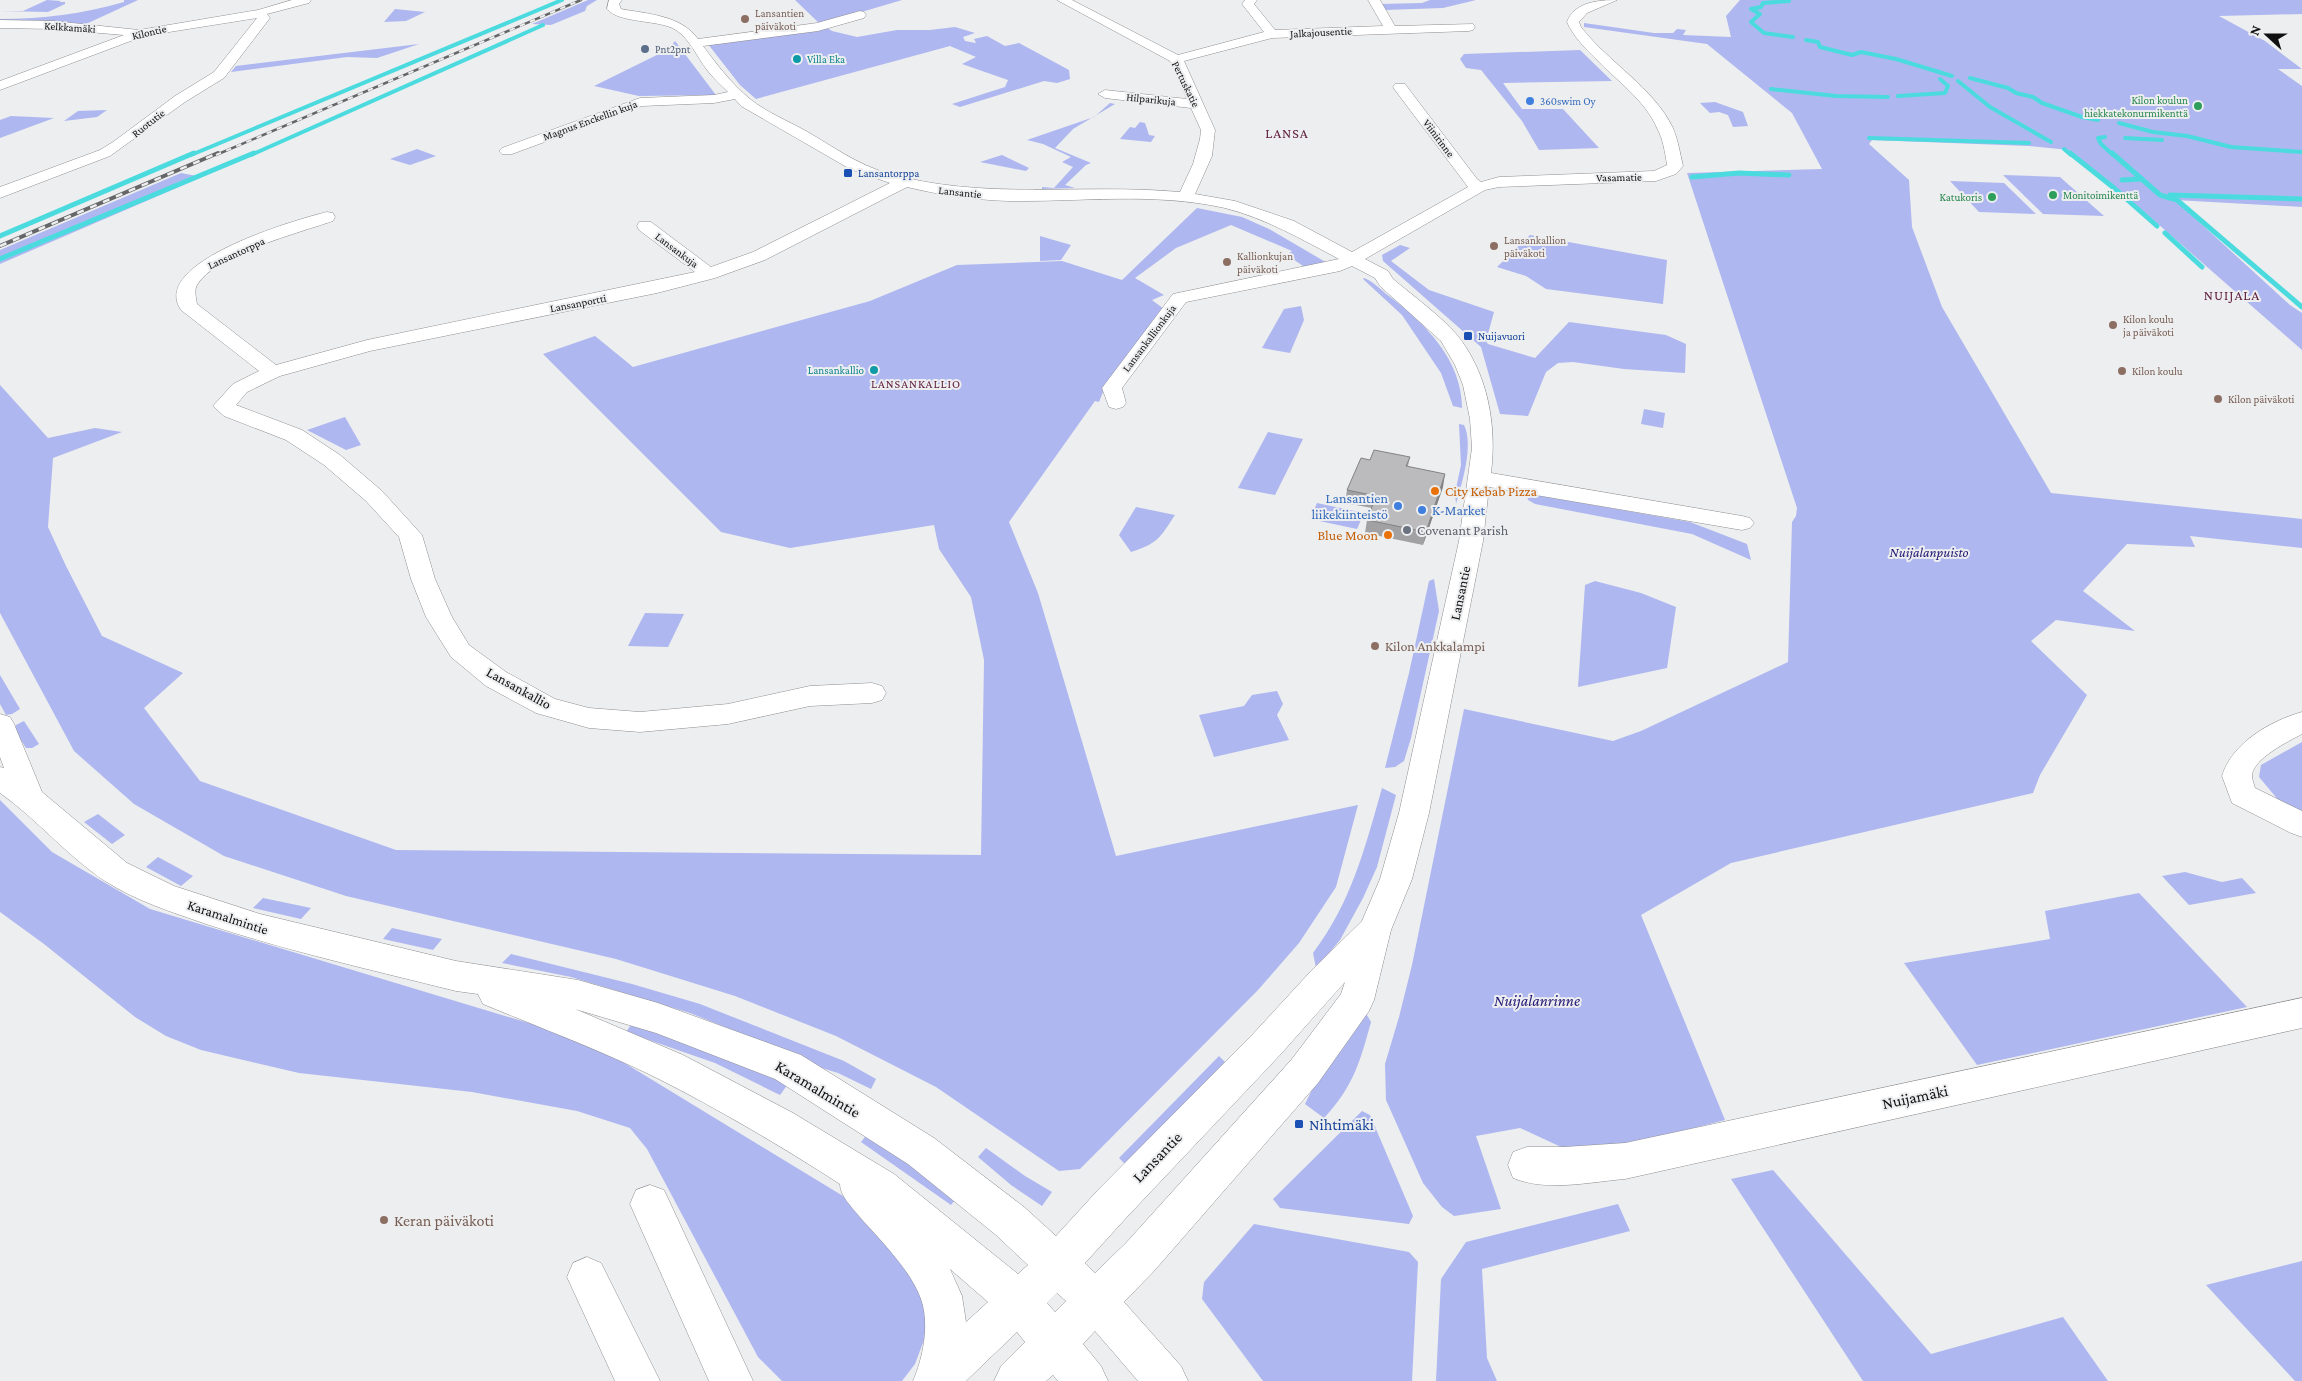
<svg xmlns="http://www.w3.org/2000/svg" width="2302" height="1381" font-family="'Crimson Pro',serif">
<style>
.green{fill:#aeb7f0}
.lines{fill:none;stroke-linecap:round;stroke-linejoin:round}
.stream-far1{stroke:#4bdbdf;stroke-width:4}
.stream{stroke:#4bdbdf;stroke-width:5}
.minor-casing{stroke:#8e8e90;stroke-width:1}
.minor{fill:#fff;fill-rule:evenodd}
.rail-far1-casing{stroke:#656667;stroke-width:2.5}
.rail-casing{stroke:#656667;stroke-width:4}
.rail-far1{stroke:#edeeef;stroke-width:2;stroke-dasharray:5.5;stroke-linecap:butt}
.rail{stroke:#edeeef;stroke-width:2.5;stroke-dasharray:7;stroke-linecap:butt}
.wall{fill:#a1a0a2}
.shaded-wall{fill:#838284}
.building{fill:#bbbabc;stroke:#838284}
.education-dot{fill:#8d6e63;stroke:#edeeef;stroke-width:2}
.service-dot{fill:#5c6f8a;stroke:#edeeef;stroke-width:2}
.culture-dot{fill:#0f9aa8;stroke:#edeeef;stroke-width:2}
.shop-dot{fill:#3f7fe0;stroke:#edeeef;stroke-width:2}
.leisure-dot{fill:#2e9e5b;stroke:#edeeef;stroke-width:2}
.transit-dot{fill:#1a4fb4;stroke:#edeeef;stroke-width:2}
.food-dot{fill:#e8710a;stroke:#edeeef;stroke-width:2}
.worship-dot{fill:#6b7280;stroke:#edeeef;stroke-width:2}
.labels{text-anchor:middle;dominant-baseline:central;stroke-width:4;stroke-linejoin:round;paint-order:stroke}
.far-education-label{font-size:11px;fill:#785e54;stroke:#edeeef;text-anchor:start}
.far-street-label{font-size:11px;fill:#101011;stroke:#edeeef}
.far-service-label{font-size:11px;fill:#4e5e75;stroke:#edeeef;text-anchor:start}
.far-culture-label{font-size:11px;fill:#0d838f;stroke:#edeeef;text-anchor:start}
.far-leisure-label{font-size:11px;fill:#27864d;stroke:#edeeef;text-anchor:end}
.far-shop-label{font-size:11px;fill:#366cbe;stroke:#edeeef;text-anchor:start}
.far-transit-label{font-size:11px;fill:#164399;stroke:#edeeef;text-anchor:start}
.far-neighbourhood-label{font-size:12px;letter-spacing:1px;fill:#622140;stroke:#edeeef}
.far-quarter-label{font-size:14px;letter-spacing:1px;fill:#622140;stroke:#edeeef}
.food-label{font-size:14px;fill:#c56008;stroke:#edeeef;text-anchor:start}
.shop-label{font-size:14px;fill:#366cbe;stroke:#edeeef;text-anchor:end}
.worship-label{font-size:14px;fill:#5b616d;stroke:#edeeef;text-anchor:start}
.park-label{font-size:14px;font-style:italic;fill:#211674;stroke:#edeeef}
.street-label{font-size:14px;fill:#101011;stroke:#edeeef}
.education-label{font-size:14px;fill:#785e54;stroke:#edeeef;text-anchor:start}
.near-park-label{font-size:16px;font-style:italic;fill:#211674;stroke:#edeeef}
.near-street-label{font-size:16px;fill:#101011;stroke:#edeeef}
.near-transit-label{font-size:16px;fill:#164399;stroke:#edeeef;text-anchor:start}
.near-education-label{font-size:16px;fill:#785e54;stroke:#edeeef;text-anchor:start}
</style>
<rect width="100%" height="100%" fill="#edeeef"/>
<g class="green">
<polygon points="47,0 61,1 59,2 65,2 65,4 48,12 0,11 23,11"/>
<path d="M124 0H138L86 24 0 22V19C44 19 81 14 124 2Z"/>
<polygon points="588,0 597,0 587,6 585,11 551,25 532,24"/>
<polygon points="795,0 902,0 821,24 832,31 857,37 897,30 930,30 955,27 975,33 963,37 965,41 976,43 974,39 987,36 1005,46 1019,43 1069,70 1070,79 1057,83 1044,81 960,107 952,104 1005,87 1008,80 962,64 976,57 950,46 756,99 740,85 704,39 819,23"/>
<polygon points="1430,0 1476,0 1443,8 1385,10 1380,4 1422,3"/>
<polygon points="1740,0 2302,0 2302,14 2219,16 2265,41 2302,69 2278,69 2302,86 2302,207 2175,200 2290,305 2302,313 2302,350 2118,189 2069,150 2029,146 1872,140 1869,144 1909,180 1912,227 1942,307 2051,493 2302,519 2302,548 2190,536 2195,547 2127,544 2083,591 2135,631 2056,620 2031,641 2087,695 2040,775 2033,793 1731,863 1641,915 1725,1120 1601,1152 1574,1153 1520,1128 1476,1136 1501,1209 1454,1216 1442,1207 1423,1183 1386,1100 1385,1064 1399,1017 1412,965 1464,709 1613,741 1641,731 1788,662 1792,522 1796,516 1797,508 1687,173 1822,169 1792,113 1707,44 1584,27 1584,23 1654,33 1673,33 1677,29 1686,30 1683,35 1731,37 1726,16"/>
<polygon points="395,9 425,12 406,21 384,22"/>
<polygon points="675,41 716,95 639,96 594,86 669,49"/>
<polygon points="419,44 377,58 347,57 231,72 236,66"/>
<polygon points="1580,50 1612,81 1503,83 1522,109 1563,109 1599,148 1539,150 1522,121 1481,70 1466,68 1460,59 1464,54"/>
<polygon points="1715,102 1743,112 1748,126 1733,127 1728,115 1719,112 1710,113 1700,103"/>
<polygon points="1110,103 1115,104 1073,129 1055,148 1091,163 1086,165 1065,185 1075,188 1042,189 1042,187 1054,188 1073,167 1062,162 1071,157 1043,144 1027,140 1094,117"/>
<polygon points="107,110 97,117 64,121 78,111"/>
<polygon points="11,116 54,118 0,138 0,120"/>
<polygon points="1140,122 1145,123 1149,135 1155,136 1151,142 1120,139 1130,127 1135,128"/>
<polygon points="417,149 436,156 410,165 390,159"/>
<polygon points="1002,155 1029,168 1026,171 980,162"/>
<polygon points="181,173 202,177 0,264 0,250"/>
<polygon points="2003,175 2060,177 2104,216 2043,214"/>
<polygon points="1950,181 2004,183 2036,214 1979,212"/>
<polygon points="1197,208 1242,217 1269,229 1329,264 1306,268 1287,255 1292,251 1231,225 1176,248 1135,278 1164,295 1152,300 1164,309 1105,387 1099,402 1095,401 1009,522 1038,593 1116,856 1358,805 1336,887 1299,943 1258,990 1080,1169 1059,1171 936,1087 836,1036 735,996 616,959 346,896 224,856 134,804 74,751 0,613 0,385 48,438 95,428 122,432 53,458 48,527 66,566 102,636 183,673 144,708 200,781 396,850 981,855 984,660 971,597 939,549 934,525 790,548 721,532 543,354 595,336 633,367 870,301 957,265 1062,261 1122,280"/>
<polygon points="1530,235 1667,260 1663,304 1546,289 1526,276 1497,267"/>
<polygon points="1040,236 1071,245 1061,260 1040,261"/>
<polygon points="1400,245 1410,248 1391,261 1429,290 1494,312 1486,341 1488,344 1535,358 1569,322 1666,335 1686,344 1685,373 1624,369 1573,362 1558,363 1546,372 1528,416 1500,414 1481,347 1383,261 1382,255"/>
<path d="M1364 278C1373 281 1381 290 1389 296 1425 323 1462 360 1462 408L1453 406 1441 373 1402 315 1363 279Z"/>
<polygon points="1301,306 1304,320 1290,353 1262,348 1284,309"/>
<polygon points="1644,409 1665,413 1663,428 1641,424"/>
<polygon points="345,417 361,445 346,450 307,430"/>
<path d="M1459 424 1464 425C1474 445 1462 483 1456 504L1455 493 1461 465Z"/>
<polygon points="1268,432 1303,439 1275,495 1238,488"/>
<polygon points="1531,494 1690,522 1747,544 1751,560 1692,534 1535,504 1528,500 1527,495"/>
<polygon points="1317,503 1364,513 1357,529 1310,519"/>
<path d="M1136 507 1175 515C1160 538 1157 544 1131 552L1119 535Z"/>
<polygon points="1434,579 1439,611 1411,738 1404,761 1395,767 1385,768 1409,673 1429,581"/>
<polygon points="1595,581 1641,593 1676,607 1667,668 1578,687 1585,585"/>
<polygon points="645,613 684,614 668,647 628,646"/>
<polygon points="0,675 20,709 12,714 6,715 0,704"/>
<polygon points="1277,691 1283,704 1277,715 1289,740 1214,757 1199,715 1244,706 1252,695"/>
<polygon points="24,721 39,744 32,748 26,748 14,729 16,725"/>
<polygon points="2302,742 2302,816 2285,808 2259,777 2261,765"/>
<path d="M1382 788 1396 795 1377 867 1363 898 1340 940 1316 968 1313 953C1351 903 1365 848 1382 788Z"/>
<polygon points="0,800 52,852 150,909 532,1024 613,1056 843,1196 923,1288 927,1332 915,1364 902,1381 782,1381 758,1357 647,1149 630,1128 577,1111 472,1092 299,1073 201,1050 166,1036 135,1017 44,944 0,912"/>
<polygon points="98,814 125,835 112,844 84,822"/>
<polygon points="158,857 193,876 181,886 146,867"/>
<polygon points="2185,872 2222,882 2242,878 2256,893 2189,905 2162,876"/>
<polygon points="2139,893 2247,1007 1977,1065 1904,963 2050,939 2045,911"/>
<polygon points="263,898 311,908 301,919 253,908"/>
<polygon points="392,928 442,939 433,950 383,939"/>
<polygon points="511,954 632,984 700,1004 844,1061 876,1079 871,1089 838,1073 786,1057 737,1032 690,1013 571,977 502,963"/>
<path d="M1358 1008 1367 1015 1371 1022C1360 1062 1353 1087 1324 1118L1305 1104 1334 1045Z"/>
<polygon points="633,1022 723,1054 788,1084 780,1095 715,1063 626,1032"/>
<polygon points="1219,1056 1229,1066 1130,1169 1119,1158"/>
<polygon points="1362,1111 1370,1115 1413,1216 1409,1224 1280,1208 1273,1199"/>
<polygon points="870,1131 960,1194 951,1205 861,1142"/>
<polygon points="986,1148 1025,1176 1052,1192 1042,1206 1011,1185 978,1157"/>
<polygon points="1773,1170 1931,1354 2063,1317 2108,1381 1863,1381 1731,1179"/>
<polygon points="1618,1204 1630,1231 1482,1269 1487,1358 1497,1381 1436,1381 1441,1279 1466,1242"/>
<polygon points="1254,1224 1409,1252 1418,1262 1412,1381 1263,1381 1202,1299 1204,1282"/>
<polygon points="2302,1261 2302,1381 2295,1381 2206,1285"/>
</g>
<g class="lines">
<g class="stream-far1">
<polyline points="1786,0 1789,1 1763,3 1761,7 1751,9 1760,14 1751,22 1764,33 1793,37"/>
<polyline points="1806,40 1818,42 1820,47 1852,55 1861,52 1896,59 1952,76"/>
<polyline points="1970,78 2008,88 2016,93 2033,97 2042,103 2082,117 2098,120"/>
<polyline points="1958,81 1990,107 2051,142"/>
<polyline points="1771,89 1836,96 1888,97"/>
<polyline points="1898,96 1945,93 1948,86 1940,79"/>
<polyline points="2119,123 2153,132 2187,136 2231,147 2302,152"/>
<polyline points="2105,137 2098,138 2101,144 2113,155"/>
<polyline points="1869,138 2029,143"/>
<polyline points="2125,138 2162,140"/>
<polyline points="2064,149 2071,155"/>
<polyline points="191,155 562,0"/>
<polyline points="251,155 543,25"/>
</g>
<g class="stream">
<polyline points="2070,153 2114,188 2157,226"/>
<polyline points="2112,153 2160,195 2177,200 2302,307"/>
<polyline points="1692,177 1739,173 1789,175"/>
<polyline points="2122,180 2142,179"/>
<polyline points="2170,195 2302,199"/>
<polyline points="2165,233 2202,267"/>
<polyline points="0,236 194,153"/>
<polyline points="0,259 254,153"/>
</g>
<defs>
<g id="minor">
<polygon points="292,0 311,0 309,3 267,14 270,18 224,78 185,102 110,156 0,198 0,187 100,150 113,142 175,96 214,72 257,18 144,36 0,90 0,81 124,35 53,29 0,28 0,20 53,21 139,30 258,10"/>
<path d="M609 0H622L619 4 621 9C647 14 681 15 698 39L817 23 860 11 864 12 866 15 864 18 818 31 703 46C717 65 732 84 750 99 766 112 788 121 806 131 832 146 858 165 887 173 984 201 1081 183 1180 192L1193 164 1200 139 1201 130 1191 108 1105 98 1098 94 1105 90 1187 99 1170 61 1057 0H1072L1178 55 1264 32 1242 4 1245 0H1257L1254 4 1275 30 1383 26 1368 0H1380L1395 26 1473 24 1475 27 1473 30 1469 31 1272 38 1184 61 1215 130 1212 156 1195 194 1235 201 1294 221 1352 252 1468 187 1395 90 1393 87 1395 84H1405L1477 179 1481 182 1499 177 1654 171 1667 165C1665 152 1663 139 1657 128 1645 100 1616 80 1595 58 1585 48 1573 36 1567 22 1574 2 1599 0 1617 0L1587 13 1579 22 1581 27C1609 63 1653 87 1673 128 1678 140 1680 153 1683 166L1676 174 1656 181 1499 187 1485 190 1365 259 1388 271 1393 279C1412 295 1442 317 1457 335 1488 373 1497 426 1491 473L1742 516 1750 518 1754 523 1750 528 1742 530 1489 487 1483 541 1429 813 1412 879 1391 930 1374 1000 1369 1011 1318 1083 1154 1271 1124 1302 1181 1366 1188 1381H1138L1095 1331 1083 1344 1101 1366 1108 1381H1058L1053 1375 1046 1381H994L1001 1366 1025 1342 1017 1332 966 1381H913C923 1358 930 1324 921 1299 911 1270 879 1239 859 1216 852 1207 840 1196 840 1184 781 1146 720 1110 657 1078 600 1050 541 1028 483 1004L478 994 456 991C372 970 288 951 206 924 172 912 136 901 105 881 67 856 37 819 0 793V767L4 768 0 757V714L10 717 14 724 42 792 127 863 174 886 260 914 456 961 578 980 658 1003 801 1055 934 1138 1024 1207 1056 1236 1098 1190 1253 1034 1312 970 1362 921 1380 879 1399 813 1459 541 1472 448 1470 419 1463 385 1455 365 1441 341 1380 286 1375 278 1352 266 1340 271 1186 302 1122 388 1126 403 1123 407 1116 409 1109 407 1102 388 1173 294 1339 259C1303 240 1265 218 1225 208 1153 192 1081 202 1009 201 975 200 940 195 907 187L765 260 715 278 657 293 370 351 280 376 247 392 236 405 302 430 340 455 382 491 422 535 435 579 452 617 469 645 506 672 555 699 589 708 640 712 728 704 810 686 872 683 882 686 886 693 882 700 872 703 810 706 728 724 640 732 589 728 536 713 486 686 451 657 426 617 411 579 399 537 366 501 324 465 286 440 224 416 213 406 233 384 259 371 181 310C148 262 298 219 327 212L333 213 335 217 333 221C301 232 214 255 197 285 194 290 196 298 197 304L276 365 367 340 695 272 639 230 637 226 639 222H651L711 267 753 252 890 183 850 169 741 106 735 99 714 103 642 106 512 154H502L499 151 502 148 640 98 714 95 728 92C721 85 713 78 707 70 697 57 690 39 676 30 659 19 619 24 607 9ZM1345 982 1341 994 1292 1059 1126 1243 1095 1273 1085 1263 1126 1218 1279 1056ZM575 1009 656 1033 775 1079 908 1164 996 1235 1028 1265 1018 1274 894 1174 793 1113 683 1055ZM950 1269 988 1302 966 1322 962 1296ZM1057 1293 1066 1301 1055 1312 1047 1303Z"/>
<path d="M2302 712V734C2289 741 2252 759 2252 776 2252 780 2254 784 2255 788L2302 811V837L2291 833 2232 803 2222 776C2232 743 2270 721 2302 712Z"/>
<path d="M2302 998V1028L1625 1179C1589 1182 1547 1192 1513 1178L1508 1165 1513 1152 1527 1147H1564L1625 1143Z"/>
<polygon points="650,1185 664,1190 753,1381 709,1381 630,1204 636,1190"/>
<polygon points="587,1257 601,1263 660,1381 615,1381 567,1277 573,1263"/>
</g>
</defs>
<use href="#minor" class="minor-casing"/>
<use href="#minor" class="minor"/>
<defs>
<polyline id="rail-far1" points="216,155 581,0"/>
<polyline id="rail" points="0,246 218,153"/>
</defs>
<use href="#rail-far1" class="rail-far1-casing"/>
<use href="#rail" class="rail-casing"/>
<use href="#rail-far1" class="rail-far1"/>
<use href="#rail" class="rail"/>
</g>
<polygon class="wall" points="1410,457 1408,466 1443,487 1423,545 1365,533 1367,520 1372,508 1345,503 1347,490 1370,460"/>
<polygon class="shaded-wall" points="1445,474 1443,487 1423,545 1426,532"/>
<polygon class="building" points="1374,450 1410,457 1406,466 1445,474 1426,532 1367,520 1376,496 1347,490 1361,458 1370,460"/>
<g class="education-dot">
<circle cx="745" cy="19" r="5"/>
<circle cx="1494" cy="246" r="5"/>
<circle cx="1227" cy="262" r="5"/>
<circle cx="2113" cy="325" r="5"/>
<circle cx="2122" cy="371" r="5"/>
<circle cx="2218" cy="399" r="5"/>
<circle cx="1375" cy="646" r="5"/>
<circle cx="384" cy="1220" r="5"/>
</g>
<circle class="service-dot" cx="645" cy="49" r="5"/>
<g class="culture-dot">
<circle cx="797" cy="59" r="5"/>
<circle cx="874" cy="370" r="5"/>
</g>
<g class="shop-dot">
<circle cx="1530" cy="101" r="5"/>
<circle cx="1398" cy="506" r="5"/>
<circle cx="1422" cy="510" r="5"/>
</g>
<g class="leisure-dot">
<circle cx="2198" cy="106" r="5"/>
<circle cx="2053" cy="195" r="5"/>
<circle cx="1992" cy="197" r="5"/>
</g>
<g class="transit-dot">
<rect x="843" y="168" width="10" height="10" rx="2.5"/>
<rect x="1463" y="331" width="10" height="10" rx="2.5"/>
<rect x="1294" y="1119" width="10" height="10" rx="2.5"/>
</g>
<g class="food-dot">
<circle cx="1435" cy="491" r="5"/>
<circle cx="1388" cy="535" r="5"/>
</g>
<circle class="worship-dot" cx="1407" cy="530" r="5"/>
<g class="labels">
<g class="far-education-label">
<text x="755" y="13">Lansantien<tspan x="755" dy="13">päiväkoti</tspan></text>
<text x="1504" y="240">Lansankallion<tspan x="1504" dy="13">päiväkoti</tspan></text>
<text x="1237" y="256">Kallionkujan<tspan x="1237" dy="13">päiväkoti</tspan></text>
<text x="2123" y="319">Kilon koulu<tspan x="2123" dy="13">ja päiväkoti</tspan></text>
<text x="2132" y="371">Kilon koulu</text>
<text x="2228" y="399">Kilon päiväkoti</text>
</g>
<g class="far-street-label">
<text transform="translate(70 27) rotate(4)">Kelkkamäki</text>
<text transform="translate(149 32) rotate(-13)">Kilontie</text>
<text transform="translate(1321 32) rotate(-3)">Jalkajousentie</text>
<text transform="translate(1186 84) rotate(64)">Pertuskatie</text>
<text transform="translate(1151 99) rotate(6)">Hilparikuja</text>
<text transform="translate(590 120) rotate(-20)">Magnus Enckellin kuja</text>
<text transform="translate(148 123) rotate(-38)">Ruotutie</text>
<text transform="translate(1439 138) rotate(53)">Viinirinne</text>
<text transform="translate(1619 177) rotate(-1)">Vasamatie</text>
<text transform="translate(960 192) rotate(6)">Lansantie</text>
<text transform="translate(677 250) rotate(37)">Lansankuja</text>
<text transform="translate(236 253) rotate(-25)">Lansantorppa</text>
<text transform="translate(578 303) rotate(-11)">Lansanportti</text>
<text transform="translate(1149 338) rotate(-53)">Lansankallionkuja</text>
</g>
<g class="far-service-label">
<text x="655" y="49">Pnt2pnt</text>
</g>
<g class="far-culture-label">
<text x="807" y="59">Villa Eka</text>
<text x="864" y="370" text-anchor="end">Lansankallio</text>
</g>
<g class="far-leisure-label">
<text x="2188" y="100">Kilon koulun<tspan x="2188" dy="13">hiekkatekonurmikenttä</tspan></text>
<text x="2063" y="195" text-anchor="start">Monitoimikenttä</text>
<text x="1982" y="197">Katukoris</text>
</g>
<g class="far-shop-label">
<text x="1540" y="101">360swim Oy</text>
</g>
<g class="far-transit-label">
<text x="858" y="173">Lansantorppa</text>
<text x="1478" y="336">Nuijavuori</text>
</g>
<g class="far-neighbourhood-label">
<text x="916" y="384">LANSANKALLIO</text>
</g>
<g class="far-quarter-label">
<text x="1287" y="133">LANSA</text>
<text x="2232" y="295">NUIJALA</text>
</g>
<g class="food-label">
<text x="1445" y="491">City Kebab Pizza</text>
<text x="1378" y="535" text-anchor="end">Blue Moon</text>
</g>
<g class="shop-label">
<text x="1388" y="498">Lansantien<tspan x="1388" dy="16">liikekiinteistö</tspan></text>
<text x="1432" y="510" text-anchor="start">K-Market</text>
</g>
<g class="worship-label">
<text x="1417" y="530">Covenant Parish</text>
</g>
<g class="park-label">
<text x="1929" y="552">Nuijalanpuisto</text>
</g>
<g class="street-label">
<text transform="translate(1460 593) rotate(-78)">Lansantie</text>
<text transform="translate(519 688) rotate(29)">Lansankallio</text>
<text transform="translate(228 917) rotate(18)">Karamalmintie</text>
</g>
<g class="education-label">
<text x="1385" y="646">Kilon Ankkalampi</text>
</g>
<g class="near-park-label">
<text x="1537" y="1000">Nuijalanrinne</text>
</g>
<g class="near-street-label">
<text transform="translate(818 1089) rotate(31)">Karamalmintie</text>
<text transform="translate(1915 1097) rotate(-12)">Nuijamäki</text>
<text transform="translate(1157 1157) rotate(-46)">Lansantie</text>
</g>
<g class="near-transit-label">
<text x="1309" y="1124">Nihtimäki</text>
</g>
<g class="near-education-label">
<text x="394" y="1220">Keran päiväkoti</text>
</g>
</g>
<g transform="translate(2267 35) rotate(291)" stroke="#edeeef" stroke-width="4" paint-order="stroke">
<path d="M0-4L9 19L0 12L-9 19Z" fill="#101011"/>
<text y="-8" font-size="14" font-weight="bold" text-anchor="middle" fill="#101011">N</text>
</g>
</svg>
